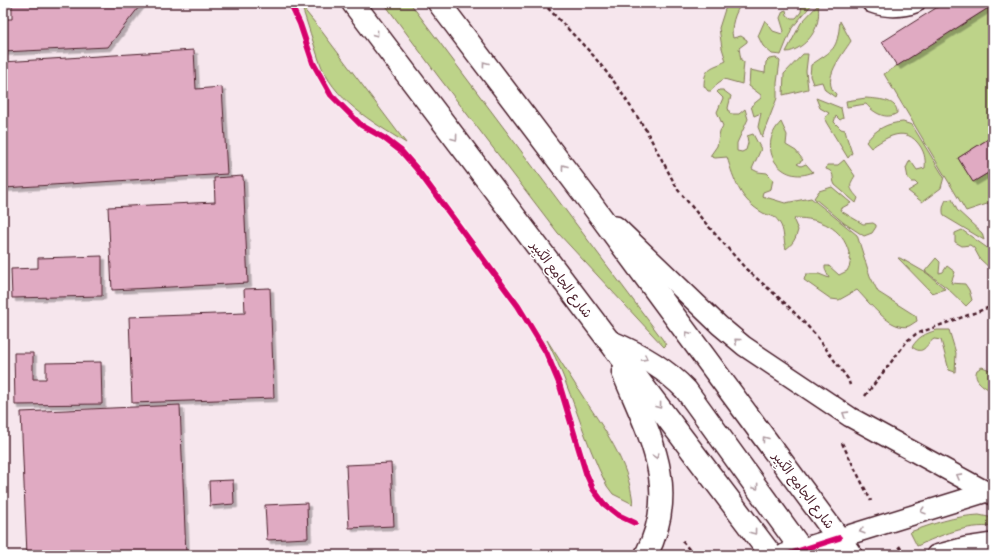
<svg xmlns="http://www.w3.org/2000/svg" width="996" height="558" font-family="'Patrick Hand','Playpen Sans Arabic',sans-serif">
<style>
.green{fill:#bdd389;stroke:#84795a}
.building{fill:#e0aac2;stroke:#4a1f2b;filter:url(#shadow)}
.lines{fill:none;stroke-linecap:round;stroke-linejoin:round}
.service-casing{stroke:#4a1f2b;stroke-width:22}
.tertiary-casing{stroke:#4a1f2b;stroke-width:25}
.secondary-casing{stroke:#4a1f2b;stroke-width:25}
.path{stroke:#4a1f2b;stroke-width:2.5;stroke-dasharray:4 3;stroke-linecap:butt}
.service{stroke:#fff;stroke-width:19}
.tertiary{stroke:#fff;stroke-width:22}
.secondary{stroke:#fff;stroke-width:22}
.cycleway-casing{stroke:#fff;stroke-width:8}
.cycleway{stroke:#d6006c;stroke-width:6}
.oneway{stroke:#ae9aa0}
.labels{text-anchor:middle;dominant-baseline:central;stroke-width:3;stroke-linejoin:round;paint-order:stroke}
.street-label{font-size:13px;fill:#4a1f2b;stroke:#fff}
</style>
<defs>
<filter id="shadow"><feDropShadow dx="3.5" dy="3.5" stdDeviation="0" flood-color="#0004"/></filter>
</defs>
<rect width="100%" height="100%" fill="#f6e6ed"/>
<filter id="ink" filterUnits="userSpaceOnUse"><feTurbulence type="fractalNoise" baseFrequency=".025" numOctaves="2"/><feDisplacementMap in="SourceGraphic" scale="8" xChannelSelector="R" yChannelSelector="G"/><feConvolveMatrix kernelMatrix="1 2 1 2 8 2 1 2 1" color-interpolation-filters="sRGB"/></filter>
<g filter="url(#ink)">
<g class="green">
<polygon points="384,3 410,3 663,340 666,345 664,347 558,233 438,76"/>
<path d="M727 3H742C735 12 730 27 733 38L741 36 747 40V42L739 48 741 60 744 62 742 84 724 79 718 83 711 91H708L704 86C704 66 713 68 726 61L722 48 719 28Z"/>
<polygon points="802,3 813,3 792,28 781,55 772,54 763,46 758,36 765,20 773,31 782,34 784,31 780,18 783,11 786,10 787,15 791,18 796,18 801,12"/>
<path d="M818 5C821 23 813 39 798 48 794 50 791 52 786 52L801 23Z"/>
<polygon points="993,5 993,136 958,158 973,182 993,170 993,202 966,211 884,74"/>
<path d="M302 7 320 29 406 143C371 121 333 100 319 60 313 42 308 25 302 7Z"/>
<path d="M840 21 851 41C843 54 820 80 836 94L835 97 825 90 822 82 813 84 810 76 811 65C834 49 837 51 840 21Z"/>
<polygon points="803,54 808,54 806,71 808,89 783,95 784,74"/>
<polygon points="776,58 780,61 777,83 777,98 762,137 758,127 761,113 754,116 751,106 761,98 761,95 749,86 750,70 765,73 766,62 769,59"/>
<path d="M719 90H723L731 96 728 108 730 114H739L745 109 748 119 737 143V151L742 152 746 150 748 143 747 136 753 134 761 149 752 169 758 172 767 173 773 179 771 189 763 192 762 196 785 203 811 198 857 235 870 276 878 292 916 316 917 321C915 322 911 325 909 326 891 332 868 301 857 290L839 300 831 299 804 280 806 274H819L829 278 825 269V266H829L839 275 847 271C851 264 851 260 849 253 843 228 820 218 795 218L794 221 798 230C796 238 793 244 786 249 783 240 785 230 779 222 775 215 769 216 763 213 740 200 734 180 727 157L715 158 710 156 717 146 720 131 723 126 717 112 723 98 717 92Z"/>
<polygon points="816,98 841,108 843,118 840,120 836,116 834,122 841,129 845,130 847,138 852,153 848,158 826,122 825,118 829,113 820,108"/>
<path d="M866 98C876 99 898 99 897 113 886 121 873 112 866 104L847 107 846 101Z"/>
<path d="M781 122 787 135 786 145 796 151 803 160 797 164 801 166 806 164 813 172C781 186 755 148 781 122Z"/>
<path d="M903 122 912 125 944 177 941 188 922 202 908 191 918 185 915 182H911L908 178 906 168 910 160 917 170 925 168C926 158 924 150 917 142 903 126 885 138 871 148L866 142C876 129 887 123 903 122Z"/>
<path d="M844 160 855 176C848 186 850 189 858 198L856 203 835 185C831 178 836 172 826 169L827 165H838Z"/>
<polygon points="832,187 851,203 840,209 841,211 863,224 873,223 876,225 876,227 872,233 864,236 844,223 814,198 819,191"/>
<path d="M952 199 957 210 982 233 984 240 944 216C942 211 943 205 946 200Z"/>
<polygon points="962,230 993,252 993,271 980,259 974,248 970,245 962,246 955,242 955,233"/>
<polygon points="898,258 900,258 928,274 945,289 932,293"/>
<polygon points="936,258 940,262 939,273 943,272 947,266 955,272 951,283 965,284 969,290 972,300 966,306 947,288 925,271"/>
<path d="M937 330H949L956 353 955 372 949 370 941 340 934 339C925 345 924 356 912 347 919 336 925 334 937 330Z"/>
<path d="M547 340C558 357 569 375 580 392 603 428 629 461 633 504L613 494 607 486C583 439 571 387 547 340Z"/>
<path d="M982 367 993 371V392C985 387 972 381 977 370Z"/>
<path d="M979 515 993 518V527C967 524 941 535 917 546L910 532C933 524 954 516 979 515Z"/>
</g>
<g class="building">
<polygon points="12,3 142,3 108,47 3,52 3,19 12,19"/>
<polygon points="944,3 993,3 993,5 897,66 882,42"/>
<polygon points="194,50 196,89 222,87 227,174 4,188 3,62"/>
<polygon points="993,136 993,170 973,182 958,158"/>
<polygon points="243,176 248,283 112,290 108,207 215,202 214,178"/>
<polygon points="102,256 102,296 12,298 11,269 38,268 38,258"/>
<polygon points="270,288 274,398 132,403 129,317 245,313 244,289"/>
<polygon points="14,353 33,353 33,379 46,379 46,363 101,362 102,404 15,405"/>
<polygon points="180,405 186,555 27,555 21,412"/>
<polygon points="391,463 394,526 349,528 346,465"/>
<polygon points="233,480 234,504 210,506 209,481"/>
<polygon points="307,503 308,538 267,540 265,505"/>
</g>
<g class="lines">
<defs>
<g id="service">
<path d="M872 3C886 8 902 8 915 3"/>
<polyline points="616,226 719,325 744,346 850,417 993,495"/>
<polyline points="839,538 987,492"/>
<polyline points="936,555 966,547 993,543"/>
</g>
<polyline id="tertiary" points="786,555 839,538"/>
<g id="secondary">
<polyline points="353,3 771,555"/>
<polyline points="439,3 587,198 851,555"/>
<path d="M611 342C640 354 665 368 686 390L802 550 809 555"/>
<path d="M623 372C649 435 681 488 646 555"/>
</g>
</defs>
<use href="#service" class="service-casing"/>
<use href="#tertiary" class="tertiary-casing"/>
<use href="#secondary" class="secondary-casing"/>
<g class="path">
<polyline points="543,3 592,54 615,83 646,130 678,190 702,219 746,269 786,304 815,334 848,379 850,385"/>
<polyline points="865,396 908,340 916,334 993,306"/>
<polyline points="842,443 871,501"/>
<polyline points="682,541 694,555"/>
<polyline points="899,546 905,555"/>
</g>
<use href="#service" class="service"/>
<use href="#tertiary" class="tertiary"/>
<use href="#secondary" class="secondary"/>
<defs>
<g id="cycleway">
<polyline points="290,3 300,24 313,63 331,95 361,125 384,138 401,151 416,168 518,306 546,352 559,383 586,473 593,489 604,504 618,515 635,523"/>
<polyline points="786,555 839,538"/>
</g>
</defs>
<use href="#cycleway" class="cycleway-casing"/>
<use href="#cycleway" class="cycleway"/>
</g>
<defs><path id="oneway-chevron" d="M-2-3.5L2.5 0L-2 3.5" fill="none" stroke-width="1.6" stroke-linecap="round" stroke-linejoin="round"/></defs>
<g class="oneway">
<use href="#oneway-chevron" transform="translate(376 34) rotate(53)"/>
<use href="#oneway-chevron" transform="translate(485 64) rotate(-127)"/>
<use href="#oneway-chevron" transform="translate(455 138) rotate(53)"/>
<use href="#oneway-chevron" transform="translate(564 167) rotate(-127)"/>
<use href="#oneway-chevron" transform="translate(688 334) rotate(-127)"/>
<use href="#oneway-chevron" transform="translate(737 341) rotate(-140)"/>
<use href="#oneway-chevron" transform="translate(645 358) rotate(29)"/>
<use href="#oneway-chevron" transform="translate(659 406) rotate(53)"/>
<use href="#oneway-chevron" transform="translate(845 414) rotate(-148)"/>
<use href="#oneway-chevron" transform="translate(765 439) rotate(-127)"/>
<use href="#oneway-chevron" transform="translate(656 456) rotate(73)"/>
<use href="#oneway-chevron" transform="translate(959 476) rotate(-151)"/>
<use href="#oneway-chevron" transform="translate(756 487) rotate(54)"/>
<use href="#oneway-chevron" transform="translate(923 511) rotate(162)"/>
<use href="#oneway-chevron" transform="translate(862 531) rotate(164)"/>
<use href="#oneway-chevron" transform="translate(754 532) rotate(53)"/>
</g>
</g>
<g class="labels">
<g class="street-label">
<text transform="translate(562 279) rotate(53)">شارع الجامِع الكَبِير</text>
<text transform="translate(804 490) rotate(53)">شارع الجامِع الكَبِير</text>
</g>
</g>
<rect width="996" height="558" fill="none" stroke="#fff" stroke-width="16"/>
<rect x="8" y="8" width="980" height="542" fill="none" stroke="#4a1f2b" stroke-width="1.5" filter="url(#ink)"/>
</svg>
